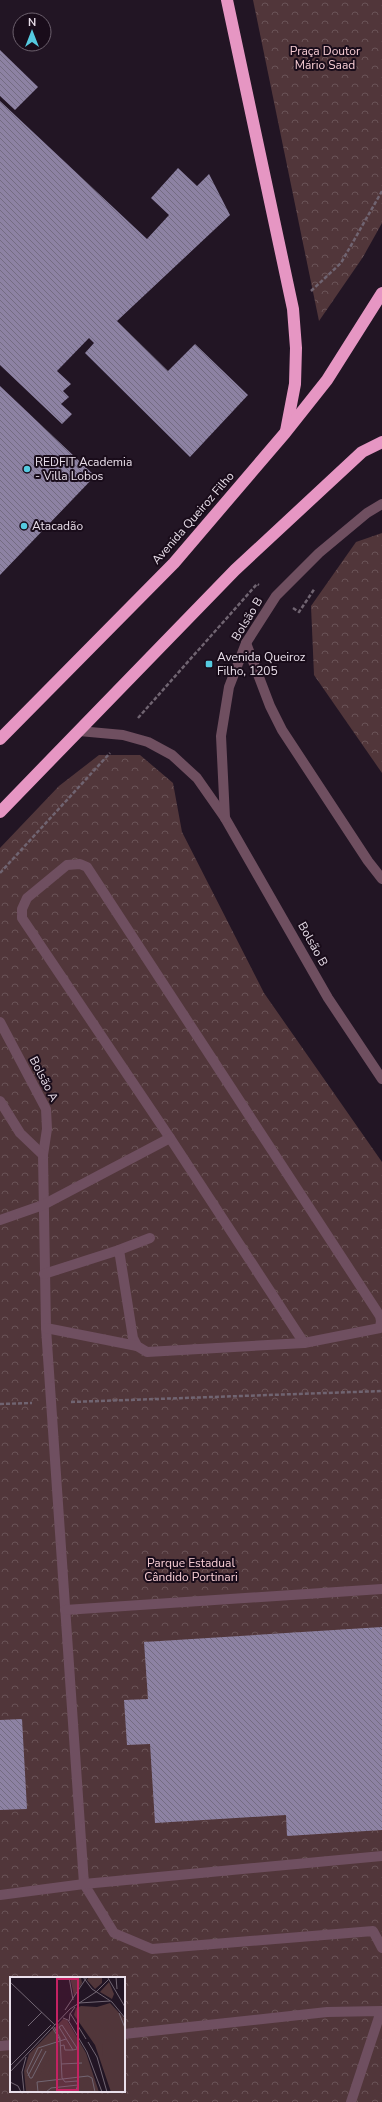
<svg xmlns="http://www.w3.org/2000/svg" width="382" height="2102" font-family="'Nunito Sans',sans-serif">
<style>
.forest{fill:url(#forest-crowns);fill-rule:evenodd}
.building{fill:url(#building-back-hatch)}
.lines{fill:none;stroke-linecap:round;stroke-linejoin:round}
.path{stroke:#706471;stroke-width:2.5;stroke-dasharray:4 2;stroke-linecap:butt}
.lane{stroke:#6f4f60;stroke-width:10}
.highway{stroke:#e696c3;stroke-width:12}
.poi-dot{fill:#55cae0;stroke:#190c1a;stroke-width:1.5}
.labels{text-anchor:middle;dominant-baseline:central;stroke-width:4;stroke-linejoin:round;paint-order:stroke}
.park-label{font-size:12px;fill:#f7cdd4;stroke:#190c1a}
.poi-label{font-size:12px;fill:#e9dfea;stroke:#190c1a;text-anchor:start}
.street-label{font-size:12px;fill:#e9dfea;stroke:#190c1a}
.inset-road{fill:none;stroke:#726673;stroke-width:1}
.view{fill:#c42262;fill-opacity:0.15;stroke:#c42262;stroke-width:2}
.inset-edge{fill:none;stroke:#e9dfea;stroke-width:2}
</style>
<defs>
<pattern id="forest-crowns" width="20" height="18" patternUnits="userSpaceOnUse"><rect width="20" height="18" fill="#51363a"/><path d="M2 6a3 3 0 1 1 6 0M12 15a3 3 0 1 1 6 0" fill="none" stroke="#6a5357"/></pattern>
<pattern id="building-back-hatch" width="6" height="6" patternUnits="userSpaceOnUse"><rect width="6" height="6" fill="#8d82a3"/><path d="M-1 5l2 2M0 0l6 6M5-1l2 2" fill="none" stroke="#746c82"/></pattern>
</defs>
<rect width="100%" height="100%" fill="#221524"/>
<g class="forest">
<polygon points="253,0 382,0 382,223 363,257 319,321"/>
<polygon points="382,533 382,773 314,675 311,606 356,542"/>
<path d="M99 755H140L173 783 182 832 264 993 382 1162V2102H0V848L59 786ZM11 1978H124V2091H11Z"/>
</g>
<g class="building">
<polygon points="0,50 38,87 15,110 0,96"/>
<polygon points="0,101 147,239 169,215 151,198 178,168 197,186 209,174 230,215 117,321 168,371 195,344 248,395 190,457 85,353 94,343 89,338 57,371 71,384 63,391 69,397 61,404 72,414 62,424 0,365"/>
<polygon points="0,386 95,476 0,575"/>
<polygon points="382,1627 382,1830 287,1836 286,1815 155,1823 150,1744 127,1745 124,1700 148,1699 144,1642"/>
<polygon points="22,1719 27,1809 0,1810 0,1720"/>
</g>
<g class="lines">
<g class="path">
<polyline points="311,291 341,263 382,191"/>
<polyline points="293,608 299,612 315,588"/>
<polyline points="138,718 257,584 259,585"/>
<polyline points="0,873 110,753"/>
<polyline points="71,1402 382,1391"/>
<polyline points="0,1404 32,1403"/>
</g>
<g class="lane">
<polyline points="246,643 270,706 282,730 368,861 382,879"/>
<polyline points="79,731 123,735 148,742 172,755 197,778 225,818 328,998 382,1079"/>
<polyline points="225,818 221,736 229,687 246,643 276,596 319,553 367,513 382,504"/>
<polygon points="80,864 87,867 380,1316 381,1321 380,1328 304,1343 170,1138 22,918 22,909 27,898 67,865"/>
<polyline points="0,1022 46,1109 47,1129 43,1155 46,1328 84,1884 114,1933 152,1949 373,1931 382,1948"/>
<polyline points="0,1101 20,1133 43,1155"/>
<polyline points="0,1220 43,1205 170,1138"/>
<polyline points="119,1250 150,1238"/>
<polyline points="44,1274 119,1250 133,1338 137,1346 147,1352 304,1343"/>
<polyline points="46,1328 137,1346"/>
<polyline points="65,1610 382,1589"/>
<polyline points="0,1895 84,1884 382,1856"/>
<polyline points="124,2034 327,2012 381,2011 351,2102"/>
<polyline points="0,2046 11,2045"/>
</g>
<g class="highway">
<polyline points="227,0 293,309 296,348 295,384 286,431"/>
<polyline points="0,739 174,563 285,433 327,380 382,293"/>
<polyline points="0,812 235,570 362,452 382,442"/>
</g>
</g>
<g class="poi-dot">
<circle cx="27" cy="469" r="4"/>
<circle cx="24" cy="526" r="4"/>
<rect x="205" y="660" width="8" height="8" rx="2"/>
</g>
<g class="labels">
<g class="park-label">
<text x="325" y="51">Praça Doutor<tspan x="325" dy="14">Mário Saad</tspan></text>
<text x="191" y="1563">Parque Estadual<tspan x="191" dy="14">Cândido Portinari</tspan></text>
</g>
<g class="poi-label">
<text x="35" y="462">REDFIT Academia<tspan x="35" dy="14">- Villa Lobos</tspan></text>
<text x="32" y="526">Atacadão</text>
<text x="217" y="657">Avenida Queiroz<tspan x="217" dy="14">Filho, 1205</tspan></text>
</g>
<g class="street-label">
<text transform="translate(193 518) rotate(-49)">Avenida Queiroz Filho</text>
<text transform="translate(247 619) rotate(-59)">Bolsão B</text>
<text transform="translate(313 944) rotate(61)">Bolsão B</text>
<text transform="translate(44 1079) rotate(63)">Bolsão A</text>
</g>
</g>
<g transform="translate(10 1977)">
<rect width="115" height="115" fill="#221524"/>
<path d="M60 0 71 1 72 6 64 19ZM79 0H92V6L85 12 77 3ZM99 5 104 17 102 22 90 15ZM100 26 115 42V115H101L85 68 64 38 66 31 71 29 87 30ZM53 42 57 43 76 76 89 115H16L14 94 19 77Z" fill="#51363a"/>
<path d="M93 67H114V79H92ZM40 81 45 85 35 102 30 97Z" fill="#51363a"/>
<path class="inset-road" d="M59 0 63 23M73 0 82 12 102 25 115 41M106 0 107 12M98 1 115 30M0 5 45 48M69 26 100 24M55 33 77 0M60 36 76 62M109 36 115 51M53 41 58 43 77 75 92 115M59 44 60 37 65 30M52 48 67 71V72L63 73 49 50ZM18 49 32 35M42 50 50 63M44 50 50 61 52 101 55 105 67 104 68 108M78 65 87 80 97 115M50 69 54 68 55 73H63M36 74 22 101H20L17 94 28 71 56 62M51 87 72 86M0 89 41 48M0 95 60 32 86 15 99 2M18 99 32 72M0 105 8 109 11 115M14 115 12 95 16 80M28 115 27 105 78 99 82 101 85 115M36 115 41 111 68 108 65 115"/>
<path class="view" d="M47 2H68V113H47Z"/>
<rect width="115" height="115" class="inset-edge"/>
</g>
<g transform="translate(32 32)"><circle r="19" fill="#190c1a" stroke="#6c606d"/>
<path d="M0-3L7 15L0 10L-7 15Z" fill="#55cae0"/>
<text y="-6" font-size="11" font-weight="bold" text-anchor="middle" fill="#e9dfea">N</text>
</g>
</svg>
